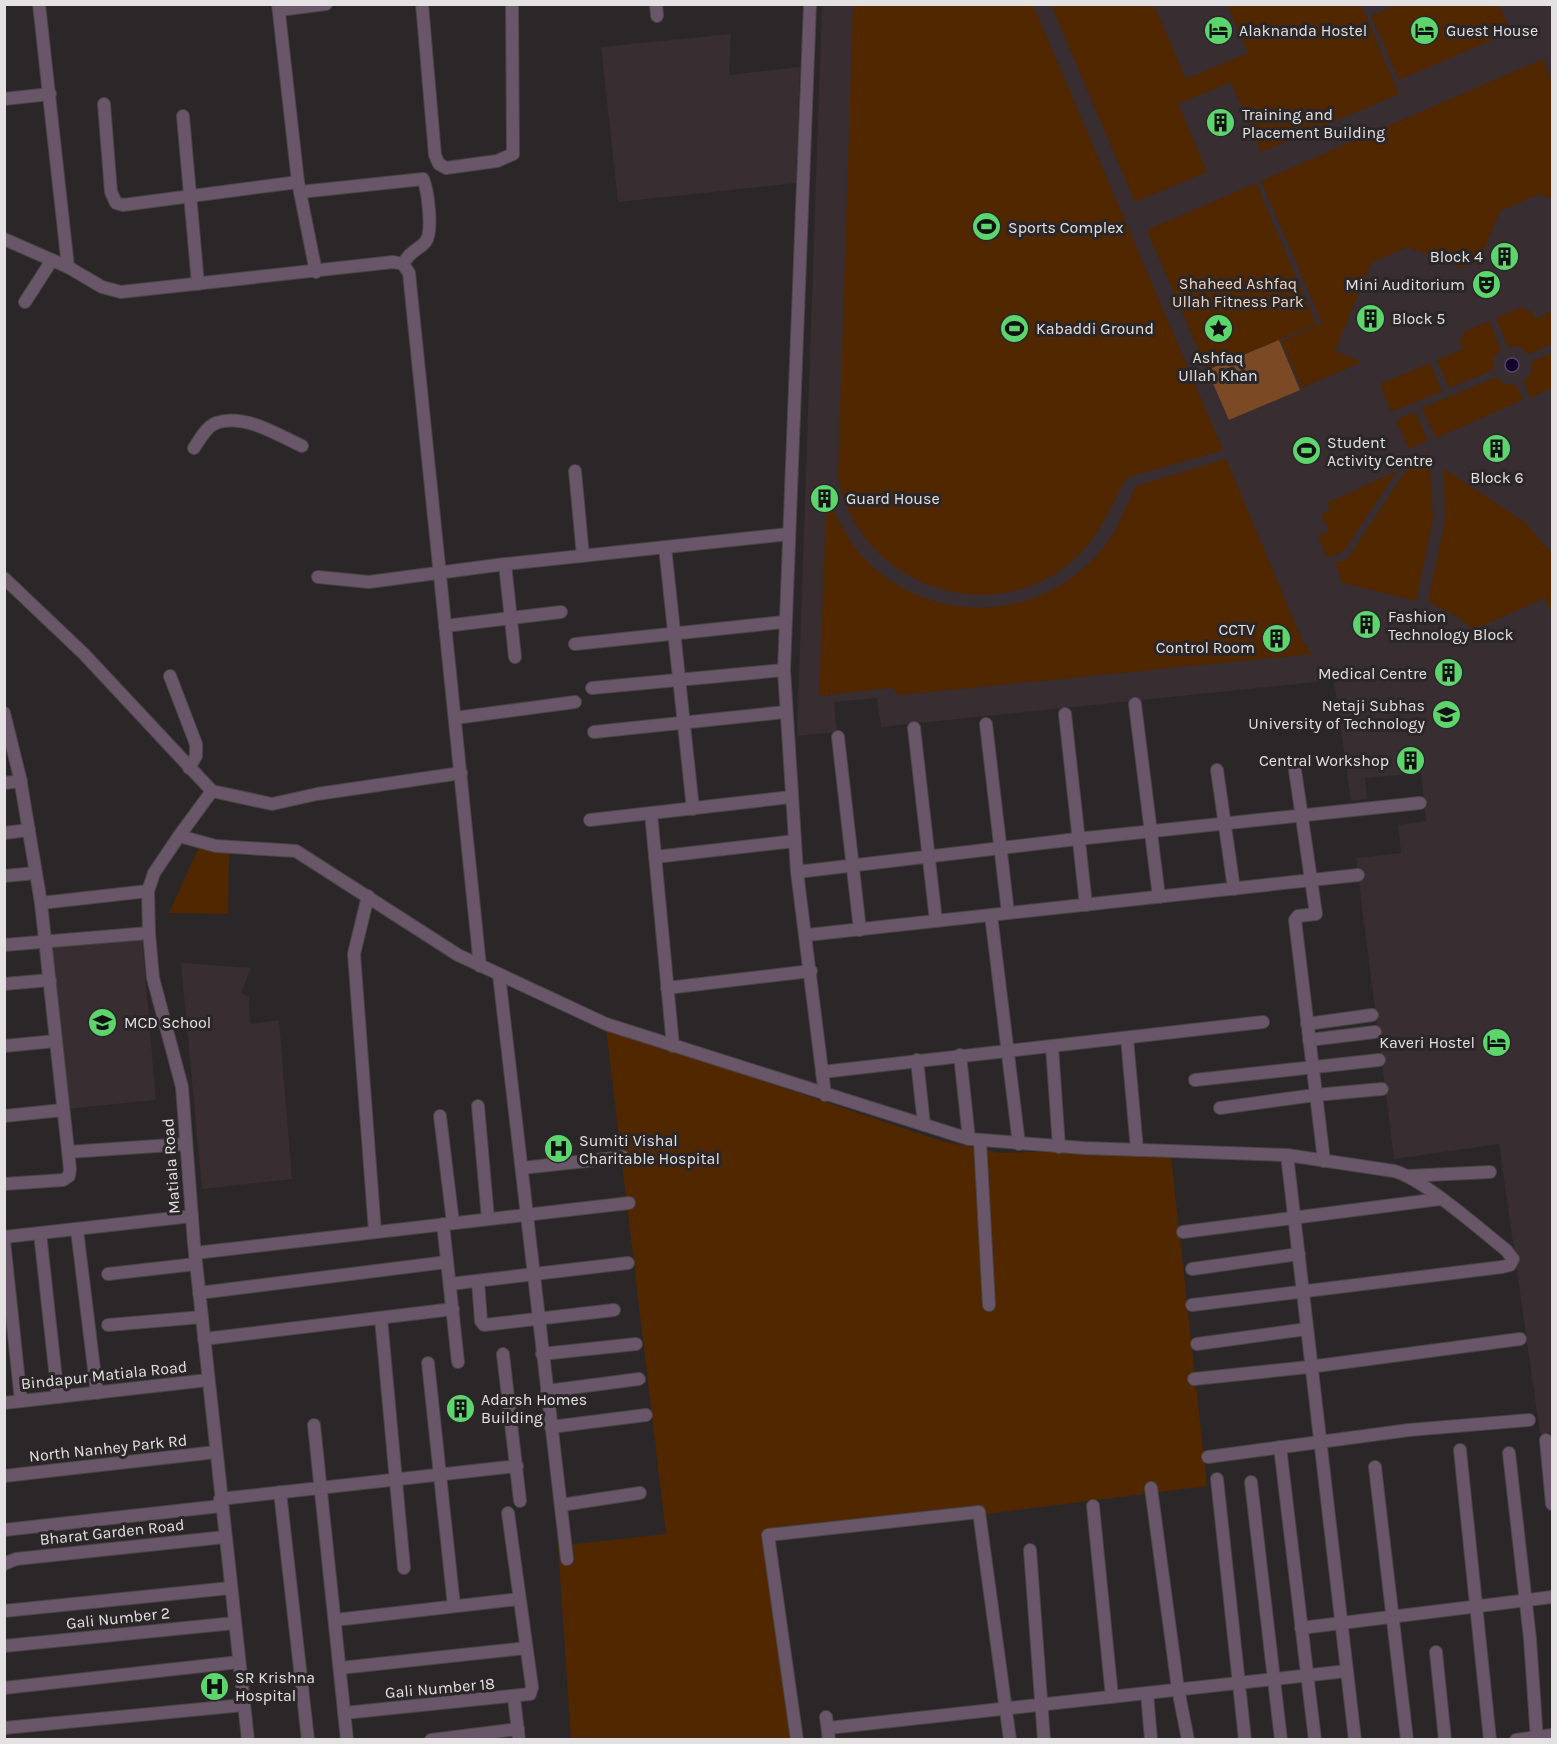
<svg xmlns="http://www.w3.org/2000/svg" width="1557" height="1744" font-family="Karla,sans-serif">
<style>
.built{fill:#382d31}
.green{fill:#512700}
.forest{fill:#7b4a24}
.water{fill:#14022e;stroke:#524564;stroke-width:1.5}
.lines{fill:none;stroke-linecap:round;stroke-linejoin:round}
.minor-casing{stroke:#494546;stroke-width:14}
.minor{stroke:#695669;stroke-width:12}
.labels{text-anchor:middle;dominant-baseline:central;stroke-width:6;stroke-linejoin:round;paint-order:stroke}
.poi-label{font-size:16px;fill:#e4e1e2;stroke:#2b2728;text-anchor:start}
.park-label{font-size:16px;fill:#f4d5bf;stroke:#2b2728}
.street-label{font-size:16px;fill:#e4e1e2;stroke:#2b2728}
</style>
<rect width="100%" height="100%" fill="#2b2728"/>
<g class="built">
<polygon points="822,5 1552,5 1552,1433 1540,1434 1499,1144 1394,1159 1356,858 1401,853 1398,825 1426,821 1421,773 1365,778 1367,799 1351,801 1334,680 881,727 877,698 834,702 837,732 797,736"/>
<polygon points="731,34 729,75 800,67 796,183 618,202 601,47"/>
<polygon points="142,938 156,1100 66,1109 50,944"/>
<polygon points="181,963 251,968 241,993 249,997 250,1024 279,1020 292,1179 202,1189"/>
</g>
<g class="green">
<polygon points="1398,4 1499,5 1511,32 1399,80 1371,16"/>
<path d="M853 5H1033L1223 450 1126 478C1108 513 1094 547 1061 570 976 629 855 577 838 476Z"/>
<polygon points="1051,5 1154,5 1186,79 1248,53 1227,5 1361,5 1399,94 1261,152 1231,82 1178,104 1207,172 1135,202"/>
<polygon points="1543,59 1552,82 1552,199 1540,194 1500,211 1479,261 1461,268 1408,247 1371,263 1335,351 1362,362 1302,388 1281,341 1322,323 1261,181"/>
<polygon points="1256,183 1316,324 1207,370 1147,230"/>
<polygon points="1523,306 1526,312 1531,310 1535,319 1552,311 1552,344 1529,354 1520,347 1508,347 1496,318"/>
<polygon points="1489,321 1501,350 1493,358 1493,370 1449,388 1437,360 1463,349 1459,339 1465,336 1463,332"/>
<polygon points="1552,353 1552,388 1530,398 1524,381 1532,372 1531,362"/>
<polygon points="1430,363 1442,391 1391,412 1380,384"/>
<polygon points="1496,377 1504,384 1516,385 1523,400 1436,438 1422,408"/>
<polygon points="1415,412 1428,441 1409,449 1396,420"/>
<polygon points="1429,453 1433,519 1416,601 1342,583 1335,563 1347,559 1413,460"/>
<path d="M1226 459 1303 642 1312 654 900 695 891 688 819 696 826 511 834 512C842 526 849 542 860 554 924 626 1035 625 1098 554 1116 534 1125 509 1136 486Z"/>
<polygon points="1444,469 1525,522 1552,554 1552,614 1545,598 1473,630 1458,617 1428,602 1445,520"/>
<polygon points="1397,471 1344,551 1327,558 1318,536 1329,531 1321,514 1330,510 1327,503"/>
<polygon points="198,849 229,851 228,914 169,913"/>
<polygon points="606,1028 941,1141 1000,1153 1170,1147 1207,1486 768,1542 795,1739 571,1739 558,1546 666,1534"/>
</g>
<polygon class="forest" points="1279,340 1300,390 1229,420 1207,370"/>
<circle class="water" cx="1512" cy="365" r="7"/>
<g class="lines">
<defs>
<g id="minor">
<polyline points="39,4 68,267"/>
<polyline points="278,4 298,182 316,272"/>
<polyline points="422,4 435,155 439,164 446,168 497,161 513,154 512,4"/>
<polyline points="656,4 657,16"/>
<polyline points="810,4 784,670 797,872 825,1095"/>
<polyline points="279,10 326,4"/>
<polyline points="4,99 50,94"/>
<polyline points="104,104 111,192 116,203 123,205 298,182"/>
<polyline points="183,116 198,284"/>
<path d="M300 192 423 179C428 190 433 231 426 241 420 250 411 249 403 264"/>
<polyline points="4,239 68,267 102,287 121,292 393,262 403,264 409,273 480,966"/>
<polyline points="25,302 52,260"/>
<path d="M194 448C200 439 206 427 216 423 244 413 278 435 302 446"/>
<polyline points="575,471 583,556"/>
<polyline points="665,547 693,809"/>
<polyline points="505,564 515,657"/>
<polyline points="318,577 369,582 505,564 789,534"/>
<polyline points="4,578 84,654 212,791"/>
<polyline points="445,626 561,612"/>
<polyline points="575,644 784,622"/>
<polyline points="170,676 196,744 196,756 189,768"/>
<polyline points="592,688 784,670"/>
<polyline points="1135,704 1159,897"/>
<polyline points="4,713 20,778 41,903 148,891"/>
<polyline points="1065,714 1086,905"/>
<polyline points="455,718 575,702"/>
<polyline points="986,724 1008,913"/>
<polyline points="914,728 936,921"/>
<polyline points="594,732 785,712"/>
<polyline points="838,737 860,930"/>
<polyline points="1217,770 1234,889"/>
<polyline points="1295,770 1316,914 1298,916 1295,920 1324,1161"/>
<polyline points="4,783 21,781"/>
<polyline points="651,813 673,1046"/>
<polyline points="590,820 791,797"/>
<polyline points="4,833 29,830"/>
<polyline points="179,836 212,791 272,804 317,794 461,773"/>
<polyline points="655,857 795,841"/>
<polyline points="797,872 1077,839 1420,803"/>
<polyline points="4,876 36,873"/>
<polyline points="368,896 354,954 375,1232"/>
<polyline points="991,915 1019,1144"/>
<polyline points="807,935 1358,875"/>
<polyline points="4,945 149,933"/>
<polyline points="499,975 567,1559"/>
<polyline points="4,984 50,980"/>
<polyline points="667,988 811,971"/>
<polyline points="1307,1024 1372,1015"/>
<polyline points="1127,1038 1137,1150"/>
<polyline points="1309,1040 1375,1032"/>
<polyline points="4,1046 56,1041"/>
<polyline points="1052,1046 1059,1147"/>
<polyline points="960,1055 969,1139"/>
<polyline points="917,1060 924,1125"/>
<polyline points="822,1072 1263,1022"/>
<polyline points="1195,1080 1379,1060"/>
<polyline points="478,1106 488,1219"/>
<polyline points="1220,1108 1315,1095 1382,1089"/>
<polyline points="4,1116 63,1110"/>
<polyline points="440,1116 453,1223"/>
<polyline points="980,1141 989,1305"/>
<polyline points="68,1152 186,1144"/>
<polyline points="1287,1155 1355,1740"/>
<polyline points="522,1168 623,1157"/>
<polyline points="1407,1176 1490,1172"/>
<polyline points="4,1184 63,1180 69,1176 70,1169 41,903"/>
<polyline points="443,1224 458,1362"/>
<polyline points="77,1230 97,1393"/>
<polyline points="1183,1232 1440,1199"/>
<polyline points="40,1233 58,1397"/>
<polyline points="4,1237 192,1216"/>
<polyline points="4,1241 21,1401"/>
<polyline points="195,1253 629,1203"/>
<polyline points="1192,1269 1299,1254"/>
<polyline points="108,1274 196,1264"/>
<polyline points="478,1281 481,1321 484,1325 614,1310"/>
<polyline points="450,1284 628,1263"/>
<polyline points="199,1293 447,1262"/>
<polyline points="381,1318 404,1568"/>
<polyline points="108,1325 202,1317"/>
<polyline points="204,1339 453,1309"/>
<polyline points="1197,1344 1307,1329"/>
<polyline points="503,1354 520,1501"/>
<polyline points="542,1354 636,1344"/>
<polyline points="428,1363 454,1606"/>
<polyline points="1194,1379 1309,1367 1520,1339"/>
<polyline points="547,1391 639,1379"/>
<polyline points="4,1403 208,1380"/>
<polyline points="314,1425 347,1740"/>
<polyline points="551,1427 646,1415"/>
<polyline points="1546,1440 1552,1504"/>
<polyline points="1280,1447 1315,1740"/>
<polyline points="1460,1450 1490,1740"/>
<polyline points="1509,1453 1530,1639 1537,1740"/>
<polyline points="1208,1457 1409,1430 1529,1420"/>
<polyline points="1375,1467 1407,1740"/>
<polyline points="4,1476 216,1452"/>
<polyline points="1217,1479 1245,1740"/>
<polyline points="1251,1482 1281,1740"/>
<polyline points="1151,1488 1178,1689 1188,1740"/>
<polyline points="280,1492 308,1740"/>
<polyline points="220,1499 517,1466"/>
<polyline points="561,1505 640,1493"/>
<polyline points="1093,1506 1112,1697"/>
<polyline points="4,1530 221,1506"/>
<polyline points="1030,1550 1044,1740"/>
<polyline points="4,1564 16,1559 225,1537"/>
<polyline points="4,1611 230,1588"/>
<polyline points="335,1620 519,1599"/>
<polyline points="1301,1628 1552,1597"/>
<polyline points="4,1646 235,1623"/>
<polyline points="1436,1652 1445,1740"/>
<polyline points="340,1668 526,1648"/>
<polyline points="4,1688 239,1662"/>
<polyline points="1147,1693 1151,1740"/>
<polyline points="514,1698 519,1740"/>
<polyline points="344,1713 530,1694 532,1687 508,1513"/>
<polyline points="826,1717 829,1740"/>
<polyline points="4,1728 244,1705"/>
<polyline points="828,1728 1347,1671"/>
<path d="M248 1740 194 1244 182 1087 153 978 149 933 148 891 154 873 179 836 216 846 296 851 458 955 606 1024 969 1139 1084 1148 1287 1155 1394 1171C1422 1178 1481 1230 1506 1250L1513 1259 1510 1265 1502 1267 1192 1305"/>
<polyline points="431,1740 518,1729"/>
<polyline points="797,1740 768,1535 979,1512 1010,1740"/>
<polyline points="1516,1740 1552,1735"/>
</g>
</defs>
<use href="#minor" class="minor-casing"/>
<use href="#minor" class="minor"/>
</g>
<defs>
<symbol id="hotel-disc" viewBox="-11 -11 22 22"><circle r="9.5" fill="#5cd56d" stroke="#2b2728"/><path d="M-6-4.5h1.5V1H6V5H4.5V3h-9V5H-6ZM-4 0a1.8 1.8 0 1 1 3.6 0ZM.5 0V-2.5h3Q6-2.5 6 0Z" fill="#111"/></symbol>
<symbol id="building-disc" viewBox="-11 -11 22 22"><circle r="9.5" fill="#5cd56d" stroke="#2b2728"/><path d="M-4-6H4V6H1V3H-1V6H-4ZM-2.5-4.3h1.7v1.8h-1.7ZM.8-4.3h1.7v1.8H.8ZM-2.5-1h1.7V.8h-1.7ZM.8-1h1.7V.8H.8Z" fill="#111"/></symbol>
<symbol id="stadium-disc" viewBox="-11 -11 22 22"><circle r="9.5" fill="#5cd56d" stroke="#2b2728"/><path d="M0-5a6.5 5 0 1 0 0 10a6.5 5 0 1 0 0-10ZM-3.5-1.8h7v3.6h-7Z" fill="#111"/></symbol>
<symbol id="theatre-disc" viewBox="-11 -11 22 22"><circle r="9.5" fill="#5cd56d" stroke="#2b2728"/><path d="M-5-5.5Q0-4 5-5.5V0Q5 5 0 6Q-5 5-5 0ZM-3.3-2.5H-1v1.5H-3.3ZM1-2.5H3.3v1.5H1ZM-2.8 1Q0 5.5 2.8 1Z" fill="#111"/></symbol>
<symbol id="sight-disc" viewBox="-11 -11 22 22"><circle r="9.5" fill="#5cd56d" stroke="#2b2728"/><path d="M0-6L1.8-2.2L6-1.7L2.9 1.2L3.7 5.4L0 3.3L-3.7 5.4L-2.9 1.2L-6-1.7L-1.8-2.2Z" fill="#111"/></symbol>
<symbol id="university-disc" viewBox="-11 -11 22 22"><circle r="9.5" fill="#5cd56d" stroke="#2b2728"/><path d="M0-5L7-2L0 1L-7-2ZM-4 1L0 2.5L4 1V4Q0 6-4 4Z" fill="#111"/></symbol>
<symbol id="school-disc" viewBox="-11 -11 22 22"><circle r="9.5" fill="#5cd56d" stroke="#2b2728"/><path d="M0-5L7-2L0 1L-7-2ZM-4 1L0 2.5L4 1V4Q0 6-4 4Z" fill="#111"/></symbol>
<symbol id="hospital-disc" viewBox="-11 -11 22 22"><circle r="9.5" fill="#5cd56d" stroke="#2b2728"/><path d="M-5-5h3v3.5h4V-5h3V5h-3V1.5h-4V5h-3Z" fill="#111"/></symbol>
</defs>
<g fill-rule="evenodd">
<use href="#hotel-disc" x="1202" y="14" width="33" height="33"/>
<use href="#hotel-disc" x="1408" y="14" width="33" height="33"/>
<use href="#building-disc" x="1204" y="106" width="33" height="33"/>
<use href="#stadium-disc" x="970" y="210" width="33" height="33"/>
<use href="#building-disc" x="1488" y="240" width="33" height="33"/>
<use href="#theatre-disc" x="1470" y="268" width="33" height="33"/>
<use href="#building-disc" x="1354" y="302" width="33" height="33"/>
<use href="#stadium-disc" x="998" y="312" width="33" height="33"/>
<use href="#sight-disc" x="1202" y="312" width="33" height="33"/>
<use href="#building-disc" x="1480" y="432" width="33" height="33"/>
<use href="#stadium-disc" x="1290" y="434" width="33" height="33"/>
<use href="#building-disc" x="808" y="482" width="33" height="33"/>
<use href="#building-disc" x="1350" y="608" width="33" height="33"/>
<use href="#building-disc" x="1260" y="622" width="33" height="33"/>
<use href="#building-disc" x="1432" y="656" width="33" height="33"/>
<use href="#university-disc" x="1430" y="698" width="33" height="33"/>
<use href="#building-disc" x="1394" y="744" width="33" height="33"/>
<use href="#school-disc" x="86" y="1006" width="33" height="33"/>
<use href="#hotel-disc" x="1480" y="1026" width="33" height="33"/>
<use href="#hospital-disc" x="542" y="1132" width="33" height="33"/>
<use href="#building-disc" x="444" y="1392" width="33" height="33"/>
<use href="#hospital-disc" x="198" y="1670" width="33" height="33"/>
</g>
<g class="labels">
<g class="poi-label">
<text x="1239" y="30">Alaknanda Hostel</text>
<text x="1446" y="30">Guest House</text>
<text x="1242" y="114">Training and<tspan x="1242" dy="18">Placement Building</tspan></text>
<text x="1008" y="227">Sports Complex</text>
<text x="1483" y="256" text-anchor="end">Block 4</text>
<text x="1465" y="284" text-anchor="end">Mini Auditorium</text>
<text x="1392" y="318">Block 5</text>
<text x="1036" y="328">Kabaddi Ground</text>
<text x="1218" y="357" text-anchor="middle">Ashfaq<tspan x="1218" dy="18">Ullah Khan</tspan></text>
<text x="1327" y="442">Student<tspan x="1327" dy="18">Activity Centre</tspan></text>
<text x="1497" y="477" text-anchor="middle">Block 6</text>
<text x="846" y="498">Guard House</text>
<text x="1388" y="616">Fashion<tspan x="1388" dy="18">Technology Block</tspan></text>
<text x="1255" y="629" text-anchor="end">CCTV<tspan x="1255" dy="18">Control Room</tspan></text>
<text x="1427" y="673" text-anchor="end">Medical Centre</text>
<text x="1425" y="705" text-anchor="end">Netaji Subhas<tspan x="1425" dy="18">University of Technology</tspan></text>
<text x="1389" y="760" text-anchor="end">Central Workshop</text>
<text x="124" y="1022">MCD School</text>
<text x="1475" y="1042" text-anchor="end">Kaveri Hostel</text>
<text x="579" y="1140">Sumiti Vishal<tspan x="579" dy="18">Charitable Hospital</tspan></text>
<text x="481" y="1399">Adarsh Homes<tspan x="481" dy="18">Building</tspan></text>
<text x="235" y="1677">SR Krishna<tspan x="235" dy="18">Hospital</tspan></text>
</g>
<g class="park-label">
<text x="1238" y="283">Shaheed Ashfaq<tspan x="1238" dy="18">Ullah Fitness Park</tspan></text>
</g>
<g class="street-label">
<text transform="translate(171 1166) rotate(-94)">Matiala Road</text>
<text transform="translate(104 1375) rotate(-6)">Bindapur Matiala Road</text>
<text transform="translate(108 1448) rotate(-6)">North Nanhey Park Rd</text>
<text transform="translate(112 1532) rotate(-6)">Bharat Garden Road</text>
<text transform="translate(118 1618) rotate(-6)">Gali Number 2</text>
<text transform="translate(440 1688) rotate(-5)">Gali Number 18</text>
</g>
</g>
<rect width="1557" height="1744" fill="none" stroke="#e4e1e2" stroke-width="12"/>
</svg>
